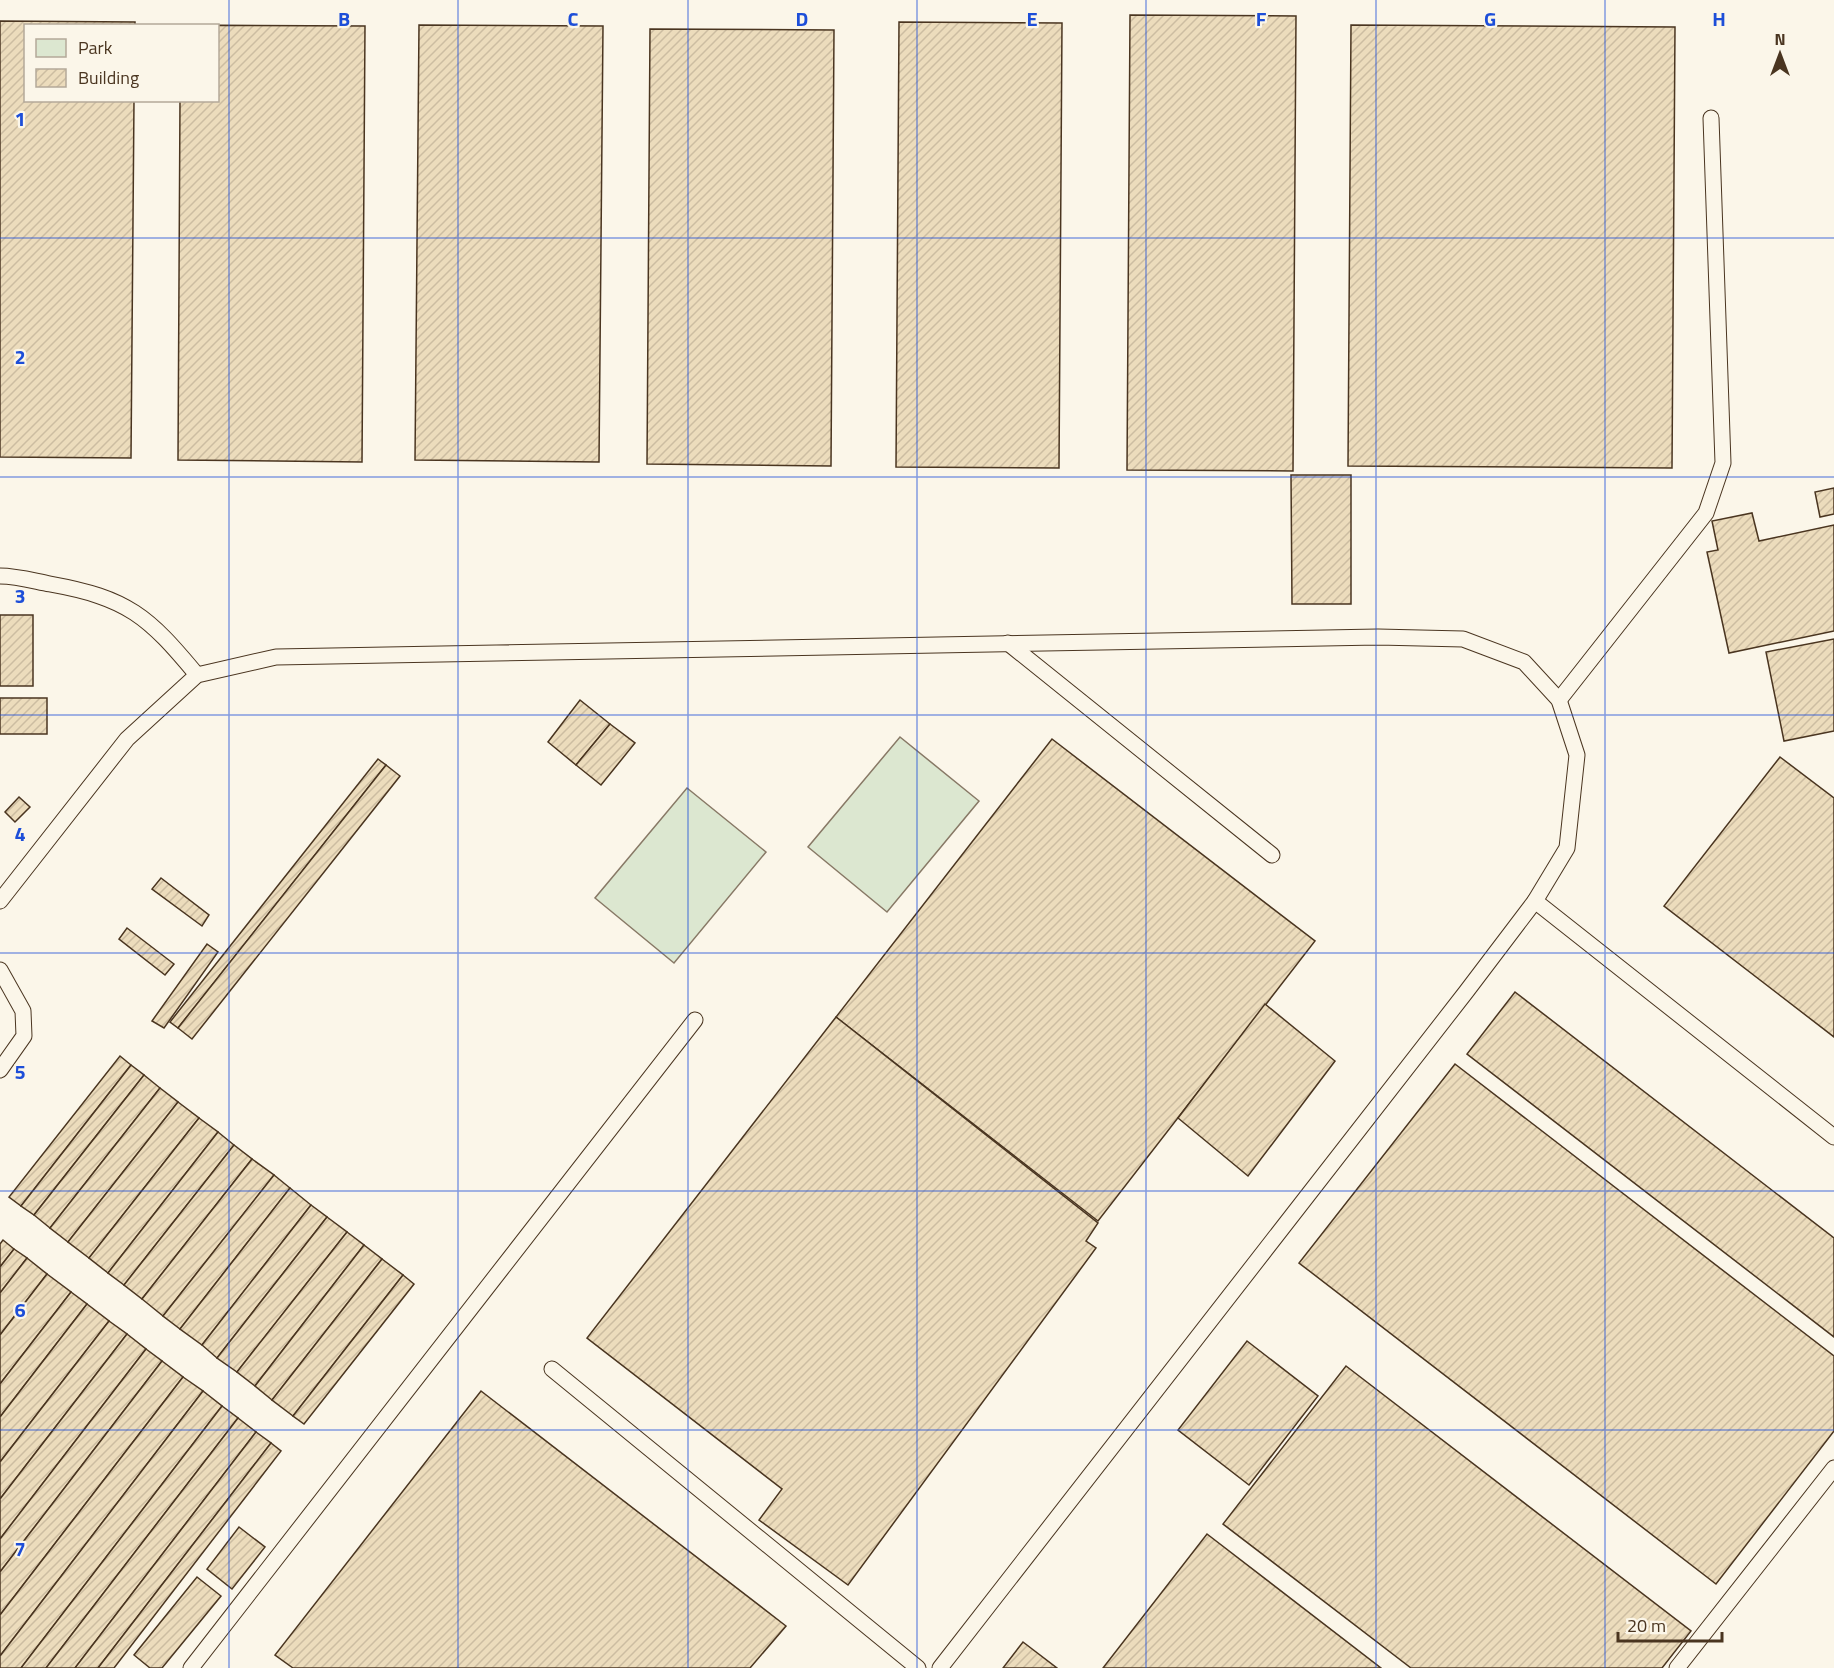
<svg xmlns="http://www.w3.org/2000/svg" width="1834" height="1668" font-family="'Titillium Web',sans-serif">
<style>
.park{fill:#dce7d0;stroke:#887966;stroke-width:1.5}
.building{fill:url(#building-hatch);stroke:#4a3520;stroke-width:1.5}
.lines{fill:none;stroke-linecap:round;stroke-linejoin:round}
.service-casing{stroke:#4a3520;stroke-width:17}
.service{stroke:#fbf6e9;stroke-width:15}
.grid{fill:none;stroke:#1d4ed8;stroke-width:1.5;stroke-opacity:0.55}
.grid-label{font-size:20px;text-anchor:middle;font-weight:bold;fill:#1d4ed8;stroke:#fbf6e9;stroke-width:4.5;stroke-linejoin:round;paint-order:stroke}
</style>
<defs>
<pattern id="building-hatch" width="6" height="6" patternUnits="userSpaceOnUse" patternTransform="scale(1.5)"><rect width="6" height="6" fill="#ecdcbc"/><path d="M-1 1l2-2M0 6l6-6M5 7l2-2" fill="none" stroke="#ccbda1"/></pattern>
</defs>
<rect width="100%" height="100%" fill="#fbf6e9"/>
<g class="park">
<polygon points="900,737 979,801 887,912 808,847"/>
<polygon points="687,788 766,852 674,963 595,898"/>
</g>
<g class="building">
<polygon points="1130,15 1296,16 1293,471 1127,470"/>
<polygon points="0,21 135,22 135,26 26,26 26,100 134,100 131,458 0,457"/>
<polygon points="899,22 1062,23 1059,468 896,467"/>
<polygon points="181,25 365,26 362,462 178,460 180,100 218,100 218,26"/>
<polygon points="419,25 603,26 599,462 415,460"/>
<polygon points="1351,25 1675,27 1672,468 1348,466"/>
<polygon points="650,29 834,30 831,466 647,464"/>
<polygon points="1291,475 1351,475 1351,604 1292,604"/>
<polygon points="1834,488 1834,514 1820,517 1815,492"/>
<polygon points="1752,513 1759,541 1834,525 1834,631 1729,653 1707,552 1718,550 1712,521"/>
<rect x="0" y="615" width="33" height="71"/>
<polygon points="1834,639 1834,731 1784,741 1766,652"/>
<rect x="0" y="698" width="47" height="36"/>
<polygon points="580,700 610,724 576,765 548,742"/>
<polygon points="610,724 635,743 601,785 576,765"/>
<polygon points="1052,739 1315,941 1098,1221 836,1017"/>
<polygon points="1780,757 1834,798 1834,1037 1664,906"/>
<polygon points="378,759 386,765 178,1028 170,1022"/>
<polygon points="386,765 400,776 192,1039 178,1028"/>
<polygon points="19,797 30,807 15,822 5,812"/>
<polygon points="161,878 209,915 202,926 152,889"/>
<polygon points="127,928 174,964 165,975 119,939"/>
<polygon points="207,944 218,952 164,1028 152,1021"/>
<polygon points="1515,992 1834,1238 1834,1337 1467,1054"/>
<polygon points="1265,1004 1335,1061 1248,1176 1178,1118"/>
<polygon points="836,1017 1098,1223 1086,1241 1096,1248 848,1585 759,1520 782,1489 587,1338"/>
<polygon points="120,1056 131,1065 21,1206 9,1197"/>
<polygon points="1455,1064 1834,1356 1834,1431 1716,1584 1299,1263"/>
<polygon points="131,1065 144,1075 34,1215 21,1206"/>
<polygon points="144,1075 160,1088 50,1228 34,1215"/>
<polygon points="160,1088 178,1102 68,1242 50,1228"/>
<polygon points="178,1102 199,1118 89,1258 68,1242"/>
<polygon points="199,1118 218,1132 108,1273 89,1258"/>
<polygon points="218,1132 234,1145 124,1285 108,1273"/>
<polygon points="234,1145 252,1159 142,1299 124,1285"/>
<polygon points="252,1159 274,1175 163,1316 142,1299"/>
<polygon points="274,1175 290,1188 180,1329 163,1316"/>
<polygon points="290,1188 311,1205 202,1345 180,1329"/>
<polygon points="311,1205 327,1217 217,1358 202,1345"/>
<polygon points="327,1217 347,1232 237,1372 217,1358"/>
<polygon points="347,1232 364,1245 255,1386 237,1372"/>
<polygon points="3,1240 14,1249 0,1267 0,1244"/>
<polygon points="364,1245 382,1259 272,1400 255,1386"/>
<polygon points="14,1249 27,1258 0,1293 0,1267"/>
<polygon points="27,1258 47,1274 0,1335 0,1293"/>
<polygon points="382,1259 403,1275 293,1416 272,1400"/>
<polygon points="47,1274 71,1292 0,1384 0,1335"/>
<polygon points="403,1275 414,1284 304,1424 293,1416"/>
<polygon points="71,1292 87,1304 0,1417 0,1384"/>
<polygon points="87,1304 109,1321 0,1462 0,1417"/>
<polygon points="109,1321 127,1334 0,1499 0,1462"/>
<polygon points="127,1334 146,1349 0,1539 0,1499"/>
<polygon points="1247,1341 1318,1396 1249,1485 1178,1430"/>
<polygon points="146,1349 162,1361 0,1572 0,1539"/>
<polygon points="162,1361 183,1377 0,1615 0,1572"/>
<polygon points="1346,1366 1691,1631 1662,1668 1411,1668 1223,1524"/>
<polygon points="183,1377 203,1391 0,1656 0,1615"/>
<polygon points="203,1391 222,1406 21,1668 0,1668 0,1656"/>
<polygon points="481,1391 786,1626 750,1668 293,1668 275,1655"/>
<polygon points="222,1406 238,1418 46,1668 21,1668"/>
<polygon points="238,1418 256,1432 75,1668 46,1668"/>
<polygon points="256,1432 271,1443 98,1668 75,1668"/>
<polygon points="271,1443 281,1451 114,1668 98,1668"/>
<polygon points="239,1527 265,1547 232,1589 207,1569"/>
<polygon points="1207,1534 1381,1668 1103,1668"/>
<polygon points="197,1577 221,1596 162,1668 150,1668 134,1655"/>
<polygon points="1023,1642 1057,1668 1003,1668"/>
</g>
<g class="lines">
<defs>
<g id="service">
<path d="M0 576C17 576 34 581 50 584 128 598 148 616 197 675"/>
<polyline points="1008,643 1272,855"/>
<polyline points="1559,700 1706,513 1723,463 1711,118"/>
<polyline points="0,901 127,739 197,675 276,657 1378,637 1463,639 1524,662 1559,700 1577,755 1567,848 1535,901 1466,992 940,1668"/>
<polyline points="1535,901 1834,1137"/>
<polyline points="0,970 23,1011 24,1036 0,1070"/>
<polyline points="552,1369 918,1668"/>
<polyline points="191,1668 695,1020"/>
<polyline points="1677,1668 1834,1468"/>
</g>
</defs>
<use href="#service" class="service-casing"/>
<use href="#service" class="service"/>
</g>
<path class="grid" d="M229 0V1668M458 0V1668M688 0V1668M917 0V1668M1146 0V1668M1376 0V1668M1605 0V1668M0 238H1834M0 477H1834M0 715H1834M0 953H1834M0 1191H1834M0 1430H1834"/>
<g class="grid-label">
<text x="344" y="26">B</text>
<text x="573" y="26">C</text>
<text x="802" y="26">D</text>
<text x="1032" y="26">E</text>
<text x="1261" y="26">F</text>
<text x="1490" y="26">G</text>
<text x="1719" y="26">H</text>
<text x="20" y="126">1</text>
<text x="20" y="364">2</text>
<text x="20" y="603">3</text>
<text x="20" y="841">4</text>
<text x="20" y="1079">5</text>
<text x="20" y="1317">6</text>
<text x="20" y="1556">7</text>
</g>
<rect x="24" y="24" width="195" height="78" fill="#fbf6e9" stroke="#b4a999" stroke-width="1.5"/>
<rect x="36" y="39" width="30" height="18" fill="#dce7d0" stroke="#b4a999" stroke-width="1.5"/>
<text x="78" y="54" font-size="18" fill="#4a3520">Park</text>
<rect x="36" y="69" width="30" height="18" fill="url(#building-hatch)" stroke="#b4a999" stroke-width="1.5"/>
<text x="78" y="84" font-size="18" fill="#4a3520">Building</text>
<g transform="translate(1780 54)" stroke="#fbf6e9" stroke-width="4.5" paint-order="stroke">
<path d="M0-4.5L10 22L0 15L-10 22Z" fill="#4a3520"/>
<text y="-9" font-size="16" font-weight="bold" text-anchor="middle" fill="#4a3520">N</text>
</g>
<path d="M1618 1632v9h104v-9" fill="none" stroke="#4a3520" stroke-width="3"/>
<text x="1627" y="1632" font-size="18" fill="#4a3520" stroke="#fbf6e9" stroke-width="4.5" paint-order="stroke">20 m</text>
</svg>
